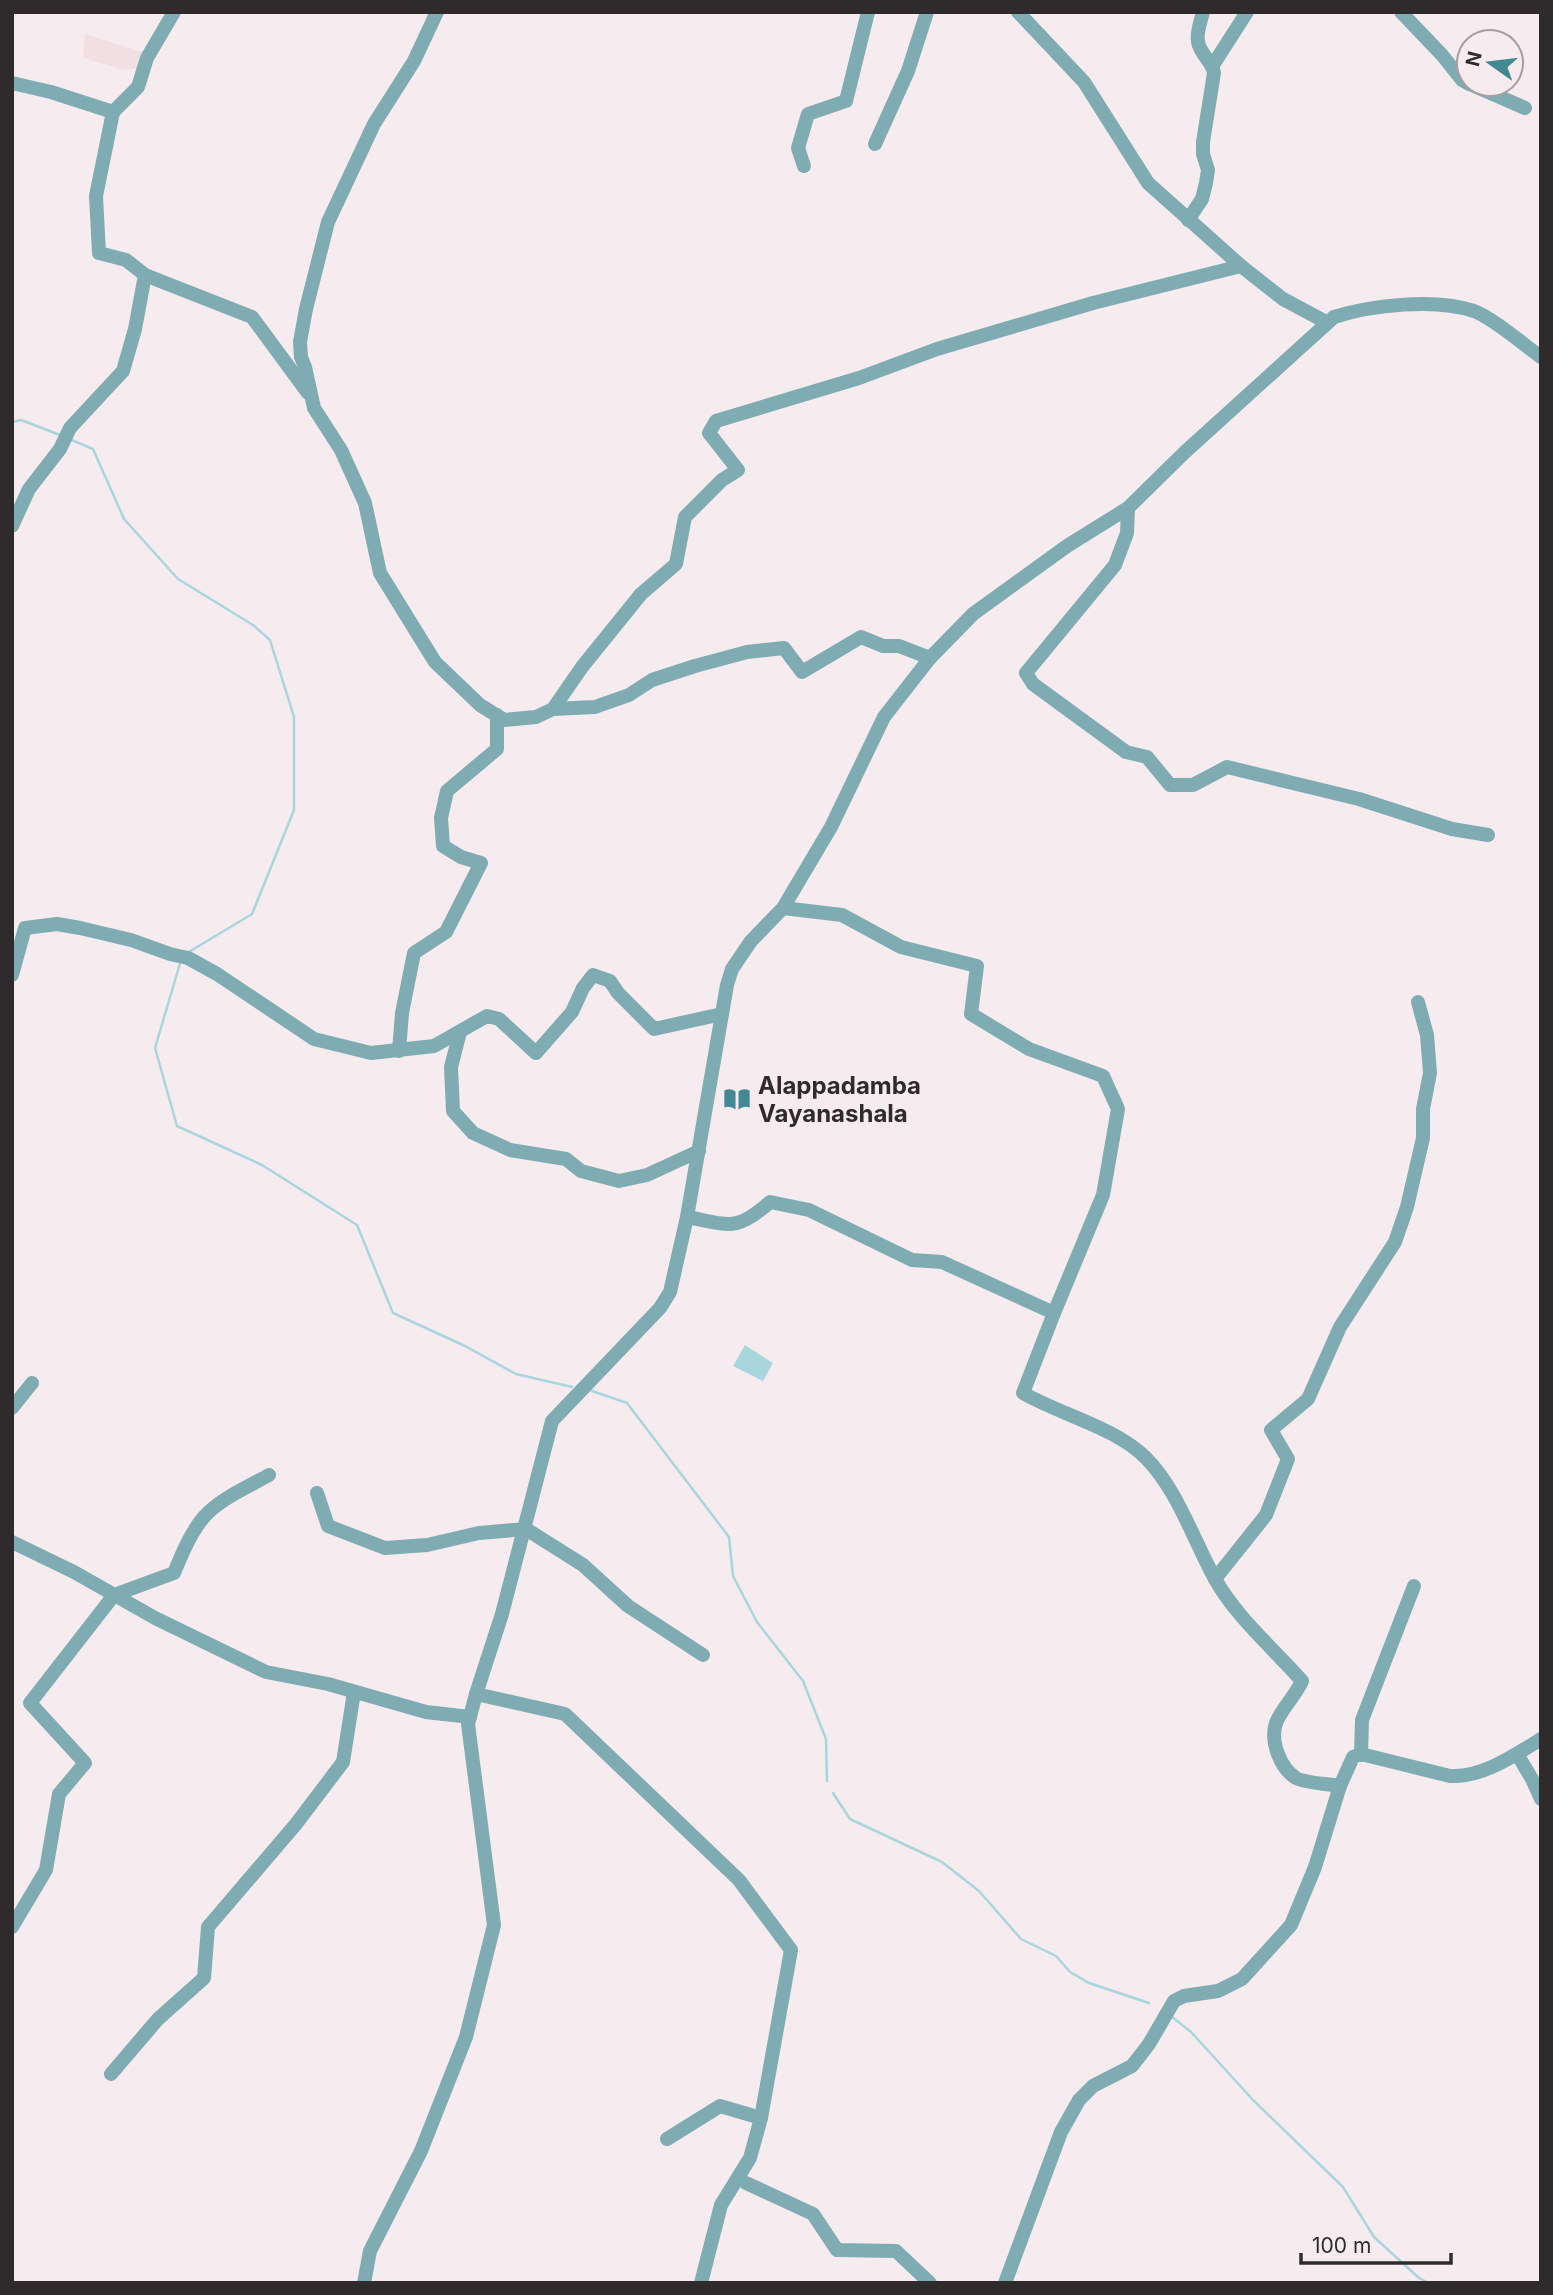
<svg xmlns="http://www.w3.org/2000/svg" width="1553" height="2295" font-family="Inter,sans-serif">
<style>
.built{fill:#f2dfe4}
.water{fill:#a9d6dd}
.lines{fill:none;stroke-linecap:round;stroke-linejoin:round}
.stream{stroke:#a9d6dd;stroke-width:2.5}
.minor{stroke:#7facb2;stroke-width:14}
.labels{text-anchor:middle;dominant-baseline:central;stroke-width:5;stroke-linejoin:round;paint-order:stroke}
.poi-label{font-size:24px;font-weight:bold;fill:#2f2b2c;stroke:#f6ecef;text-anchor:start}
</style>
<rect width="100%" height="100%" fill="#f6ecef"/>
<polygon class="built" points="85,34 143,52 138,68 125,70 83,58"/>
<polygon class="water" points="745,1345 773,1363 763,1381 733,1366"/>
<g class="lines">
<g class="stream">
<polyline points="12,422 21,420 60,435"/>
<polyline points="69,439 93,449 124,519 178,579 253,625 270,640 294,717 294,810 252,914 187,953"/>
<polyline points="181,960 155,1048 177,1126 262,1165 357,1225 393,1313 465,1346 516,1374 572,1387"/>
<polyline points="592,1391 627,1403 729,1537 733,1576 757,1622 803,1681 826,1739 827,1781"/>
<polyline points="833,1793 850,1819 942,1862 979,1891 1021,1939 1056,1956 1070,1972 1089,1983 1149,2003"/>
<polyline points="1172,2017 1191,2032 1253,2100 1343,2187 1374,2237 1419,2278 1429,2283"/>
</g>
<g class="minor">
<polyline points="437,12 414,61 374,124 328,222 306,309 300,342 301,357 305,367 314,408 341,450 365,503 380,573 435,662 480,705 504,720 536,717 553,709 595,707 629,695 652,680 695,666 747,652 784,648 802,672 861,637 883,646 899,646 930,658"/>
<polyline points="1018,12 1084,82 1148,183 1241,266 1283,299 1326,322"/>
<polyline points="1401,12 1442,55 1462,80 1469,84"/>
<polyline points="1213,65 1247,12"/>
<polyline points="12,83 51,92 113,112 138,87 147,58 174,12"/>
<polyline points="1470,84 1525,108"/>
<polyline points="875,144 908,71 927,12"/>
<polyline points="804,166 798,148 808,114 846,101 868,12"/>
<path d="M1188 220 1202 199 1206 183 1208 170 1203 154V142L1214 73C1212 61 1200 54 1198 42 1196 32 1201 21 1203 12"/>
<polyline points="145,275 252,317 308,393"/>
<polyline points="1128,508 1127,533 1115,565 1026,673 1033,684 1126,752 1147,757 1170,785 1193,785 1227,767 1359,799 1452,829 1488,835"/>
<polyline points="12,526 29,489 60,449 70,428 123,371 135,329 145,275 126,260 99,253 96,196 113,112"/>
<polyline points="553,709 582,667 641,594 676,564 685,517 722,480 738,470 709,433 716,421 859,378 937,349 1093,303 1241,266"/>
<polyline points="783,908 842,915 901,947 977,966 971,1014 1029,1049 1103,1076 1118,1109 1103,1195 1054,1313"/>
<polyline points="12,975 25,928 57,924 80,928 131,940 170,954 188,958 217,974 314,1039 371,1053 434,1046 487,1016 499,1019 536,1053 572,1012 583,988 593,975 610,981 618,993 654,1029 722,1014"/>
<polyline points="460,1032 451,1067 453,1111 473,1133 510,1150 566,1159 581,1171 619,1181 647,1175 699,1151"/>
<polyline points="399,1051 402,1013 414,953 446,932 481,863 461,857 443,846 441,818 447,791 497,749 497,715"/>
<path d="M687 1217C730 1225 736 1232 770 1202L809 1210 912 1260 942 1262 1054 1313 1023 1393C1061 1415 1115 1427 1146 1458 1177 1489 1194 1541 1215 1579 1237 1618 1272 1647 1302 1681 1296 1695 1280 1711 1276 1723 1270 1741 1280 1768 1296 1778 1305 1783 1329 1784 1340 1786"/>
<polyline points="12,1408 32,1383"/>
<polyline points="317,1493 328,1526 385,1548 427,1545 479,1533 526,1529 583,1565 628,1606 703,1655"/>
<polyline points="12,1542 74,1572 155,1618 266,1672 328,1684 426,1712 470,1717"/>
<polyline points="1215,1579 1266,1515 1288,1459 1271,1430 1308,1399 1340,1327 1395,1242 1407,1207 1423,1138 1423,1109 1430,1073 1427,1035 1418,1002"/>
<polyline points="476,1694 565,1714 739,1880 791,1950 761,2118"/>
<polyline points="1361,1754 1362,1720 1414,1586"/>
<polyline points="1517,1754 1532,1779 1541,1799"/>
<path d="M12 1927 46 1870 59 1794 85 1763 30 1703 114 1595 174 1573C182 1554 190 1534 203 1518 219 1499 248 1487 269 1475"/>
<polyline points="111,2074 158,2019 204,1978 208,1927 296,1824 343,1762 354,1692"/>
<polyline points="667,2139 720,2106 761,2118 750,2158 721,2205 701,2283"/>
<polyline points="746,2183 813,2214 837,2250 896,2251 930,2283"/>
<path d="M364 2283 370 2251 421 2151 466 2037 494 1925 468 1724 476 1694 502 1614 552 1421 660 1308 670 1292 687 1217 727 985 732 969 751 941 783 908 831 827 884 717 930 658 973 614 1067 546 1128 508 1185 452 1334 317C1372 305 1435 298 1474 311 1493 318 1524 345 1541 357"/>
<path d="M1005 2283 1061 2132 1079 2100 1093 2086 1132 2066 1149 2044 1174 2001 1184 1996 1218 1991 1242 1979 1291 1925 1315 1867 1340 1786 1353 1757 1361 1754 1450 1776C1482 1778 1515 1755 1541 1739"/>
</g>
</g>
<defs>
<symbol id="library-bare" viewBox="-9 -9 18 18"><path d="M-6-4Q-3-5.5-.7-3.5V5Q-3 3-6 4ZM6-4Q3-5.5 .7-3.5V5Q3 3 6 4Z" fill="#428993" stroke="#f6ecef" stroke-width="2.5" paint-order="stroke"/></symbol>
</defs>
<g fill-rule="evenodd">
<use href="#library-bare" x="718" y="1080" width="38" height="38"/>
</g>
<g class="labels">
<g class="poi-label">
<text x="758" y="1085">Alappadamba<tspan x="758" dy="28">Vayanashala</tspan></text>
</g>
</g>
<rect width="1553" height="2295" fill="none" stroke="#2f2b2c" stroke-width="28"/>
<g transform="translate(1490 63) rotate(284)"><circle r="33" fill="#f6ecef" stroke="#a69fa1" stroke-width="2"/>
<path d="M0-5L12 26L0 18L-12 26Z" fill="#428993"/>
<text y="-10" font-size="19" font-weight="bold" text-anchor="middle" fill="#2f2b2c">N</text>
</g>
<path d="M1301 2253v10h150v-10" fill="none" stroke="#2f2b2c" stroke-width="3.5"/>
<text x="1312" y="2253" font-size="21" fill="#2f2b2c" stroke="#f6ecef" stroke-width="5" paint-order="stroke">100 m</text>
</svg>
